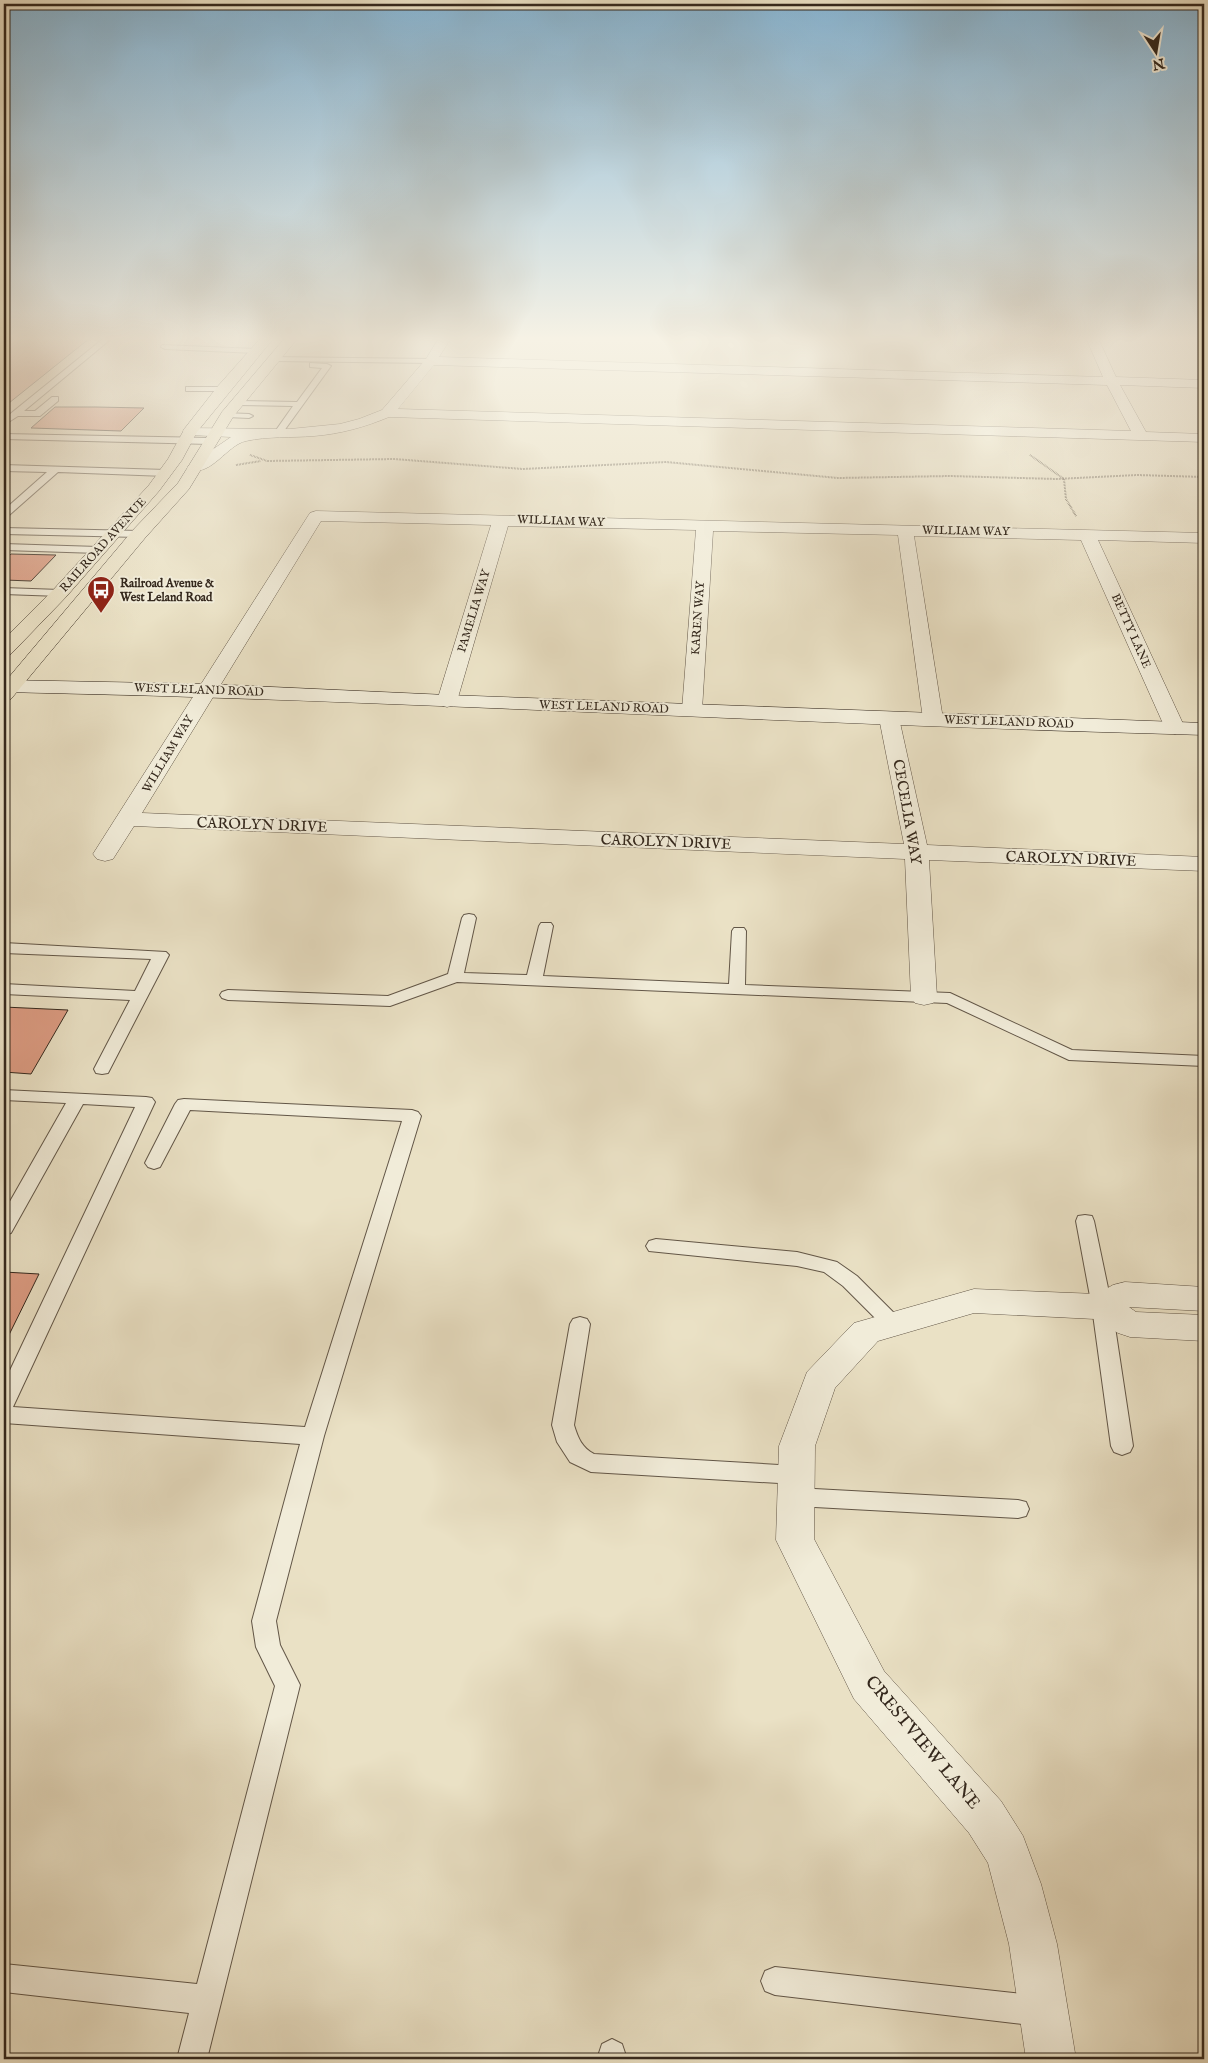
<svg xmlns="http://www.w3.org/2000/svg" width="1208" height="2063" font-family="'IM FELL English',serif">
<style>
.building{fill:#dd9c83;stroke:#34281d}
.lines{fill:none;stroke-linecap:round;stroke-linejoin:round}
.lane-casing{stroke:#625647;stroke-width:2}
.street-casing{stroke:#625647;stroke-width:1}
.secondary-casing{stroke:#34281d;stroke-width:1}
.highway-casing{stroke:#34281d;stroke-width:1}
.path{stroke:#34281d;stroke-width:2;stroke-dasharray:0.5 1;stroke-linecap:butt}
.lane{fill:#f1ecd9;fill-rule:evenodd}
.street{fill:#f1ecd9;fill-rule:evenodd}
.secondary{fill:#f1ecd9;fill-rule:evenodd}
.highway{fill:#eae1c5;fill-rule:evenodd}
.labels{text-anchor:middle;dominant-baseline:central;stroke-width:4;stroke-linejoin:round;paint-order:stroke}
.far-street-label{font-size:12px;fill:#34281d;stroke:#f1ecd9}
.far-poi-label{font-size:12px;font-weight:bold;fill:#34281d;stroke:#f1ecd9;text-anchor:start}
.street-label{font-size:15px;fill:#34281d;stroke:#f1ecd9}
.near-street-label{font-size:18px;fill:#34281d;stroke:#f1ecd9}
</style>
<rect width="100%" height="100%" fill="#eae1c5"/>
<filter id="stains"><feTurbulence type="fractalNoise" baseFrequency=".004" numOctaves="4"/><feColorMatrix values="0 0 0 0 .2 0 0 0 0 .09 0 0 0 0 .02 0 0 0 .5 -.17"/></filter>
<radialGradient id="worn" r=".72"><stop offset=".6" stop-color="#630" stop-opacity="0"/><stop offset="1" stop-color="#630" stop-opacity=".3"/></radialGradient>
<g class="building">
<polygon points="4,338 90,338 4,407"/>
<polygon points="55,407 96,407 144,408 121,431 31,428"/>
<polygon points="11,554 56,555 31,581 4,580 4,561"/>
<polygon points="4,1007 68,1010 31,1074 4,1072"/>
<polygon points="4,1272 39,1274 4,1345"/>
</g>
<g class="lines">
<defs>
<g id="lane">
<polygon points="104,338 112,338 24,411 35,411 52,397 58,397 58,401 40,416 18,416 4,425 4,419"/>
<polygon points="162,345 257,349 261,351 257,353 165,349 161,347"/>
<polygon points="271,357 431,359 435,361 431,363 274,361 271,361"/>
<polygon points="310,363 327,364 331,366 281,435 274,433 293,406 237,405 233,403 237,401 297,402 322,368 310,367"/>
<polygon points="186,387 223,387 227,389 223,391 186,391"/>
<polygon points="224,413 249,414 253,416 249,418 227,417 224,417"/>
<polygon points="4,434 210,438 214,441 210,444 4,439"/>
<polygon points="4,465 166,470 170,473 166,476 58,472 7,517 4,518 4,510 47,472 4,471"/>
<polygon points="4,528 139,531 144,534 139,537 4,534"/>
<polygon points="4,544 98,547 103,550 98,553 4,550"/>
<polygon points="4,588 60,590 65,593 60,596 4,594"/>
<polygon points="469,914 474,915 476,918 464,973 527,975 539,926 541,923 551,923 553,926 543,976 729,984 732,931 734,928 744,928 746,931 745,985 950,993 1072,1050 1204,1056 1204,1066 1069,1060 947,1003 457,982 390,1006 228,1000 222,998 220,995 222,992 228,990 388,996 448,974 462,918 464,915"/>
<polygon points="4,943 166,952 169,955 108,1073 102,1074 96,1073 94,1069 130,1000 4,994 4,984 135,991 151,959 4,953"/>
<polygon points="4,1090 146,1097 152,1098 155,1102 13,1407 305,1427 402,1121 190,1110 160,1167 154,1169 148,1167 145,1163 175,1104 178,1100 184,1099 412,1110 418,1112 421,1116 324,1436 276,1621 280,1645 300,1685 207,2059 177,2059 189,2013 4,1992 4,1964 197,1984 275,1686 256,1647 252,1621 300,1444 4,1423 4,1383 135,1107 83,1104 11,1233 4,1235 4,1212 66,1103 4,1100"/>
<polygon points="1085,1215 1092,1216 1094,1221 1112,1307 1133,1446 1130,1452 1122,1455 1114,1452 1111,1446 1092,1307 1076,1221 1078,1216"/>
<polygon points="656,1239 797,1252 837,1262 857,1276 900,1319 903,1324 900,1329 893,1331 886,1329 843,1286 824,1272 797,1266 649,1251 646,1246 649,1241"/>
<path d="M580 1317 587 1319 590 1324 574 1425C578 1438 582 1448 594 1454L796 1466 804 1469 807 1475 804 1481 796 1484 591 1472 570 1462 557 1442 552 1425 570 1324 573 1319Z"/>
<polygon points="796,1488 1018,1500 1026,1502 1029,1509 1026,1516 1018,1518 796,1506 788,1504 785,1497 788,1490"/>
<polygon points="775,1967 1040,1996 1050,2001 1055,2011 1050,2021 1040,2026 775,1995 765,1991 761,1981 765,1971"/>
<polygon points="612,2039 622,2044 627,2059 597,2059 602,2044"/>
</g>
<g id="street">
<path d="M439 338H451L439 357 1103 377 1086 338H1098L1116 377 1204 380V388L1120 385 1146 432 1204 434V442L389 417C365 427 340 434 314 436 291 438 268 436 246 441 227 445 212 476 190 470L187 467 231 437 190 435 185 434 183 431 185 428 290 429 340 424 359 419 382 410 426 359ZM434 365 1107 385 1131 431 398 409Z"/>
<polygon points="316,511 1204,533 1204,543 1098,540 1185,728 1182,732 1175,734 1168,732 1165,728 1081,540 914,536 943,719 940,723 933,725 926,723 923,719 898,535 713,531 702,710 699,714 692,716 685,714 682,710 696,530 508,526 457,701 454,705 447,707 440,705 437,701 491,525 321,521 142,813 904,844 879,718 882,714 889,712 896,714 899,718 927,845 1204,857 1204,871 929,860 937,997 933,1003 924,1005 915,1003 911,997 905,859 134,826 113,859 105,861 97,859 93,854 308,516 310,513"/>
<polygon points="1125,1282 1204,1287 1204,1311 1129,1307 1136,1312 1204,1315 1204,1341 1130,1337 1118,1333 1095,1319 974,1313 878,1341 835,1388 815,1446 814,1539 884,1671 1001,1801 1023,1836 1041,1884 1057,1944 1076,2059 1026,2059 1009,1944 988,1863 969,1833 854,1699 776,1540 779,1446 807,1372 854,1323 974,1289 1097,1294 1113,1285"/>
</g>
<path id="secondary" d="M4 680 207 684 447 695 1204 723V735C804 725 404 700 4 692Z"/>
<g id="highway">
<polygon points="261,338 273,339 197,432 182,460 159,491 66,597 11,654 4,656 4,639 54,589 149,485 168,459 185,428 218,386"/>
<polygon points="285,338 298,338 233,417 189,489 145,538 11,699 4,701 4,683 133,530 178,483 222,412"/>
</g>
</defs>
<use href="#lane" class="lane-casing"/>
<use href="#street" class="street-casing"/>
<use href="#secondary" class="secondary-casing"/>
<use href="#highway" class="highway-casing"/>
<g class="path">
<polyline points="250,455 267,461 394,459 523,469 666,462 838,478 950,476 1057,479 1137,475 1204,477"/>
<polyline points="1030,455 1064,479 1066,499 1076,516"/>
<polyline points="236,465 261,461"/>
</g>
<use href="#lane" class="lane"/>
<use href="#street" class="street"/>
<use href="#secondary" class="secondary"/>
<use href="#highway" class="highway"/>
</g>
<linearGradient id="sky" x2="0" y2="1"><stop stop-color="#88b7d6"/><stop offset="0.54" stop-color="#f6f2e5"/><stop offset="1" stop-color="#f6f2e5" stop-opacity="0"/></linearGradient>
<rect width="1208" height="627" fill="url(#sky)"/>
<defs>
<symbol id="bus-pin" viewBox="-11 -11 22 30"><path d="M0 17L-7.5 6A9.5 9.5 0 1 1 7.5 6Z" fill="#8f2418" stroke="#f1ecd9"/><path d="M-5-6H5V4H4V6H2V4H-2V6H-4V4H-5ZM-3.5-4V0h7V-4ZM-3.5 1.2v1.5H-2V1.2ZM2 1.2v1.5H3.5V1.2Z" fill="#fff"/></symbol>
</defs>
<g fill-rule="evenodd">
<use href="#bus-pin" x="85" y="574" width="32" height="43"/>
</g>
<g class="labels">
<g class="far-street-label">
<text transform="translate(561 521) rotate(2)">WILLIAM WAY</text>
<text transform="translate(966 531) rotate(1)">WILLIAM WAY</text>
<text transform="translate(103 545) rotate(-48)">RAILROAD AVENUE</text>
<text transform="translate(474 611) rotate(-73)">PAMELIA WAY</text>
<text transform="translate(698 618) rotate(-86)">KAREN WAY</text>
<text transform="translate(1131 631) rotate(66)">BETTY LANE</text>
<text transform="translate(199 690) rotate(2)">WEST LELAND ROAD</text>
<text transform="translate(604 707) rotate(2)">WEST LELAND ROAD</text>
<text transform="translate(1009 722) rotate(2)">WEST LELAND ROAD</text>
<text transform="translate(168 754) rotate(-59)">WILLIAM WAY</text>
</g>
<g class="far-poi-label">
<text x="120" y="583">Railroad Avenue &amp;<tspan x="120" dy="14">West Leland Road</tspan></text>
</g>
<g class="street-label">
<text transform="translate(907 812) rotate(80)">CECELIA WAY</text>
<text transform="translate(262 825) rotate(2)">CAROLYN DRIVE</text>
<text transform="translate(666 842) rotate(2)">CAROLYN DRIVE</text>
<text transform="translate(1071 859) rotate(2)">CAROLYN DRIVE</text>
</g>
<g class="near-street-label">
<text transform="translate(922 1743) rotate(50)">CRESTVIEW LANE</text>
</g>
</g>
<rect width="1208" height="2063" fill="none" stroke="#eae1c5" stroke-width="20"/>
<rect x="5" y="5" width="1198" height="2053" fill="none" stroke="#34281d" stroke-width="2.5"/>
<rect x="10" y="10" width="1188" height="2043" fill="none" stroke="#34281d"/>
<g transform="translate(1156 52) rotate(168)" stroke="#f1ecd9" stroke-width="4" paint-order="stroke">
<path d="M0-4L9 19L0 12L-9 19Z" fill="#34281d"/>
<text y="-8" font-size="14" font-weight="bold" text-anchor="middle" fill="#34281d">N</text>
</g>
<rect width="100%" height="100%" filter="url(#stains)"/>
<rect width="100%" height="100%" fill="url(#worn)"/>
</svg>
